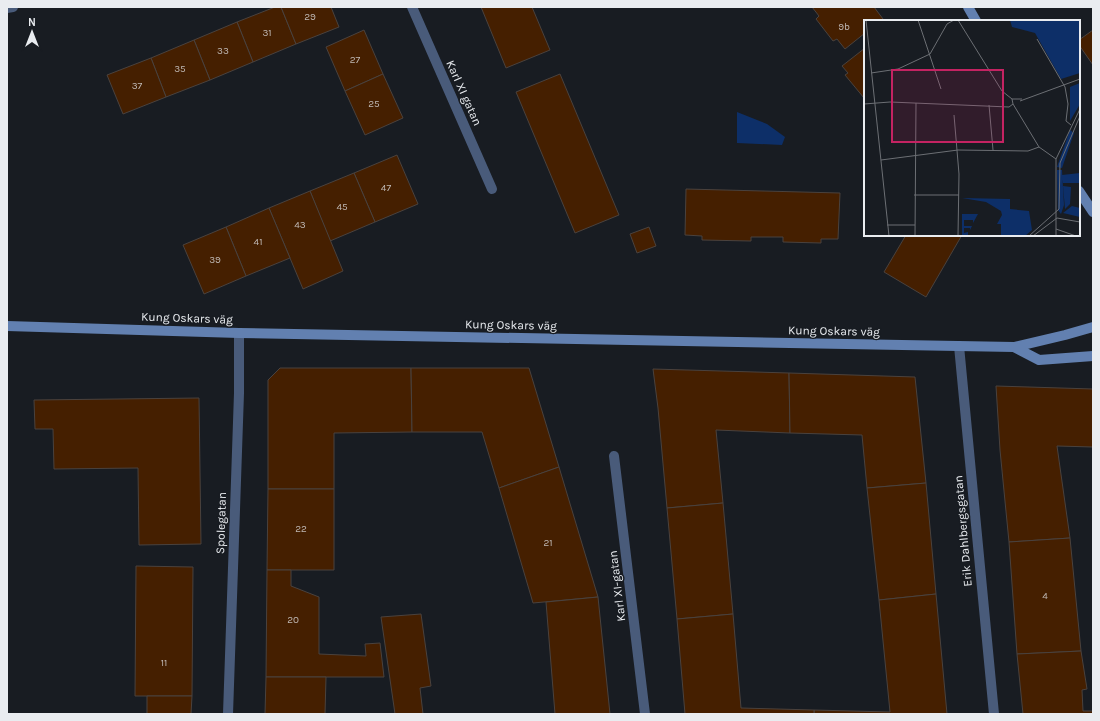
<svg xmlns="http://www.w3.org/2000/svg" width="1100" height="721" font-family="Karla,sans-serif">
<style>
.green{fill:#0d2f68}
.building{fill:#451f00;stroke:#4a423e}
.lines{fill:none;stroke-linecap:round;stroke-linejoin:round}
.minor{stroke:#495b7a;stroke-width:10}
.tertiary{stroke:#495b7a;stroke-width:10}
.secondary{stroke:#6280b0;stroke-width:10}
.labels{text-anchor:middle;dominant-baseline:central;stroke-width:3;stroke-linejoin:round;paint-order:stroke}
.number-label{font-size:10px;fill:#c0b9b4}
.street-label{font-size:12px;fill:#e9ecf0;stroke:#181c22}
.inset-road{fill:none;stroke:#6c6f74;stroke-width:1}
.view{fill:#c42362;fill-opacity:0.15;stroke:#c42362;stroke-width:2}
.inset-edge{fill:none;stroke:#e9ecf0;stroke-width:2}
</style>
<rect width="100%" height="100%" fill="#181c22"/>
<polygon class="green" points="737,112 767,124 785,137 782,145 737,143"/>
<g class="building">
<polygon points="275,7 281,7 296,44 253,62 237,22"/>
<polygon points="281,7 331,7 339,27 296,44"/>
<polygon points="481,7 532,7 550,50 506,68"/>
<polygon points="812,7 874,7 883,19 881,21 865,21 865,33 845,49 837,39 833,41 816,19 819,16"/>
<polygon points="237,22 253,62 210,80 194,40"/>
<polygon points="364,30 383,74 345,91 326,47"/>
<polygon points="1093,30 1093,65 1079,45 1079,40"/>
<polygon points="194,40 210,80 166,97 151,58"/>
<polygon points="865,48 865,97 864,98 845,75 848,73 842,66"/>
<polygon points="151,58 166,97 123,114 107,75"/>
<polygon points="383,74 403,118 365,135 345,91"/>
<polygon points="560,74 619,215 575,233 516,92"/>
<polygon points="397,155 418,204 375,222 354,173"/>
<polygon points="354,173 375,222 330,241 310,191"/>
<polygon points="686,189 840,193 838,239 821,239 821,243 783,242 783,237 751,237 751,241 702,240 702,236 685,235"/>
<polygon points="310,191 343,271 303,289 269,208"/>
<polygon points="269,208 290,258 246,276 226,227"/>
<polygon points="226,227 246,276 204,294 183,245"/>
<polygon points="649,227 656,246 637,253 630,234"/>
<polygon points="906,235 962,235 926,297 884,272"/>
<polygon points="280,368 411,368 412,432 334,433 334,489 268,489 268,380"/>
<polygon points="411,368 529,368 559,467 499,488 482,432 412,432"/>
<polygon points="653,369 789,373 790,433 716,430 723,503 667,508 658,408"/>
<polygon points="789,373 915,377 926,483 867,488 862,435 790,433"/>
<polygon points="996,386 1093,389 1093,447 1057,446 1070,538 1009,542 1000,450"/>
<polygon points="199,398 201,544 139,545 138,468 54,469 53,429 35,429 34,400"/>
<polygon points="559,467 598,597 533,603 499,488"/>
<polygon points="926,483 936,594 879,600 867,488"/>
<polygon points="268,489 334,489 334,570 267,570"/>
<polygon points="723,503 733,614 677,619 667,508"/>
<polygon points="1070,538 1081,651 1017,654 1009,542"/>
<polygon points="136,566 193,567 192,696 135,696"/>
<polygon points="267,570 291,570 291,586 319,597 319,654 366,656 365,644 380,643 384,677 266,677"/>
<polygon points="936,594 947,714 814,714 814,710 890,712 879,600"/>
<polygon points="598,597 610,714 555,714 546,602"/>
<polygon points="421,614 431,686 420,688 423,714 395,714 381,617"/>
<polygon points="733,614 741,708 814,710 814,714 685,714 677,619"/>
<polygon points="1081,651 1087,689 1082,690 1083,711 1093,711 1093,714 1023,714 1017,654"/>
<polygon points="266,677 326,677 325,714 265,714"/>
<polygon points="147,696 192,696 191,714 147,714"/>
</g>
<g class="lines">
<g class="minor">
<polyline points="412,7 492,189"/>
<polyline points="7,8 13,7"/>
<polyline points="959,346 994,714"/>
<polyline points="614,456 645,714"/>
</g>
<polyline class="tertiary" points="228,714 239,393 239,333"/>
<g class="secondary">
<polyline points="968,7 976,21"/>
<polyline points="1079,191 1093,212"/>
<polyline points="7,326 239,333 1014,347 1065,335 1093,327"/>
<polyline points="1014,347 1039,360 1093,356"/>
</g>
</g>
<g class="labels">
<g class="number-label">
<text x="310" y="17">29</text>
<text x="844" y="27">9b</text>
<text x="267" y="33">31</text>
<text x="223" y="51">33</text>
<text x="355" y="60">27</text>
<text x="180" y="69">35</text>
<text x="137" y="86">37</text>
<text x="374" y="104">25</text>
<text x="386" y="188">47</text>
<text x="342" y="207">45</text>
<text x="300" y="225">43</text>
<text x="258" y="242">41</text>
<text x="215" y="260">39</text>
<text x="301" y="529">22</text>
<text x="548" y="543">21</text>
<text x="1045" y="596">4</text>
<text x="293" y="620">20</text>
<text x="164" y="663">11</text>
</g>
<g class="street-label">
<text transform="translate(464 93) rotate(66)">Karl XI gatan</text>
<text transform="translate(187 318) rotate(2)">Kung Oskars väg</text>
<text transform="translate(511 325) rotate(1)">Kung Oskars väg</text>
<text transform="translate(834 331) rotate(1)">Kung Oskars väg</text>
<text transform="translate(221 523) rotate(-88)">Spolegatan</text>
<text transform="translate(963 531) rotate(-95)">Erik Dahlbergsgatan</text>
<text transform="translate(617 586) rotate(-97)">Karl XI-gatan</text>
</g>
</g>
<g transform="translate(864 20)">
<rect width="216" height="216" fill="#181c22"/>
<path d="M146 0H216V53L197 59 171 13 148 7ZM216 63V84L206 101V67ZM206 110 210 113 198 148 193 147ZM193 150H198L200 185 197 194 194 190ZM216 153V163H199L198 155ZM199 166 207 167 206 184 201 189ZM98 178 146 179V189L165 191 168 210 161 216H137V204H133L138 195 137 191 122 182ZM208 186 216 188V197L199 193ZM98 194H114L109 203V200H100V206H108L106 210V208H100V213L104 212V216H98Z" fill="#0d2f68"/>
<path class="inset-road" d="M2 0 25 216M54 0 77 69M94 0 138 71 148 79H158M173 19 201 67 204 84 202 101 207 105M7 53 34 49 66 34 83 4 90 0M156 81 216 59M0 84 26 82 145 87 149 84 148 79M149 84 175 127 192 139M125 85 129 130M90 95 95 154 94 216M17 140 94 130 164 131 175 127M50 175H95M193 198 216 202M23 205H51M192 209 212 216M51 216 52 83M165 216 195 189 196 143 216 96M169 216 193 198M192 216V139L216 89"/>
<path class="view" d="M28 50H139V122H28Z"/>
<rect width="216" height="216" class="inset-edge"/>
</g>
<rect width="1100" height="721" fill="none" stroke="#e9ecf0" stroke-width="16"/>
<g transform="translate(32 32)" stroke="#181c22" stroke-width="3" paint-order="stroke">
<path d="M0-3L7 15L0 10L-7 15Z" fill="#e9ecf0"/>
<text y="-6" font-size="11" font-weight="bold" text-anchor="middle" fill="#e9ecf0">N</text>
</g>
</svg>
